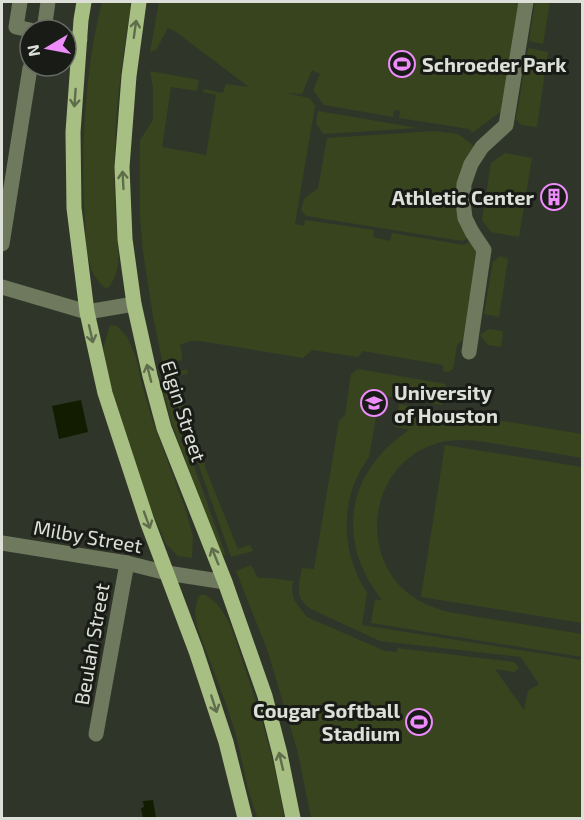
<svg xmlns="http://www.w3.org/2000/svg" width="584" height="820" font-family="'Exo 2',sans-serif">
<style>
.green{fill:#37441e}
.water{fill:#111c00}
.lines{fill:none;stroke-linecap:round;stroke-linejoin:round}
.minor{stroke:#6e795d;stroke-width:15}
.major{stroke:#a8bf83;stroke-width:15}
.oneway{stroke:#606d4d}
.labels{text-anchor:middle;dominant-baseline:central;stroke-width:6;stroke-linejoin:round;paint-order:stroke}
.poi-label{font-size:20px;font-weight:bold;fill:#dde0d9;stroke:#191b17;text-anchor:start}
.street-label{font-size:20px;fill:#dde0d9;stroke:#191b17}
</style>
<rect width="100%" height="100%" fill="#30352a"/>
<g class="green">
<path d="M102 2H130L131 8C118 77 111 149 116 220 117 243 124 267 109 287L105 288C98 282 92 273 90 265 85 251 86 234 85 220 80 151 85 68 102 2Z"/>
<polygon points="159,2 523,2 516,40 512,43 507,100 501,101 504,109 472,133 469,129 399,118 400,111 394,110 393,117 324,105 313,90 320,74 312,70 302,94 285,93 310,98 315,106 295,224 304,226 305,220 374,230 373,237 390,241 392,233 464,245 470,241 481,254 470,334 457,345 453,369 448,372 443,371 443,365 363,351 358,357 312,350 303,358 200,341 190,341 180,345 182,355 182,360 163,364 153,316 143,252 140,216 140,140 153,120 153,88 150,71 199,80 197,91 171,87 162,147 206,155 216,95 203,92 204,89 223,93 226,84 249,87 176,32 168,28 156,50 150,52"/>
<polygon points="535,2 550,2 543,44 529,41"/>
<polygon points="528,48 548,52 537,127 521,125 516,119"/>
<polygon points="318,111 418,128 323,134 316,123"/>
<polygon points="434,131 458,134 478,149 463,230 467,239 462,241 306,216 301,210 304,199 318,188 327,138"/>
<polygon points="505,153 532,158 519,237 491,232 482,220 491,163"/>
<polygon points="500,256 508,259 499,317 484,314 493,262"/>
<polygon points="110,325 117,326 127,337 136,357 142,385 153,422 185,508 193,536 192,558 178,556 166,544 151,510 108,378 103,349"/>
<polygon points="489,329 503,331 501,347 488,345 480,335"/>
<polygon points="187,369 188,373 175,378 208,475 238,549 250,545 253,551 231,557 179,409 166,377"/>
<path d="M358 369 446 384 442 405 380 395 369 457C339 498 340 551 367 593L362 625 582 660V818H311L298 753 268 652 236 571 251 565 258 578H270L293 581 292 591 294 600 307 617 385 651 397 652V648L514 662 519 668 514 672 495 669 524 710 528 691 539 684 521 657 380 641 309 608C294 596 299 585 302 568L314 569 339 421 345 415 351 374Z"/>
<polygon points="163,379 226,556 220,553 172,424 161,382"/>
<path d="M399 404 582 434V458C560 454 537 450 515 447 489 443 463 436 438 443 376 460 357 541 401 587 414 600 430 607 448 612L582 634V657L371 623 375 600H382C335 541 346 472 409 430L395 427Z"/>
<polygon points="445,445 582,467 582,623 421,597"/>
<path d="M203 594C211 597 218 604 223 612 233 627 237 646 243 663 261 714 276 765 284 818H258C245 788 243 759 234 728 223 693 209 660 197 626L195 612 198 597Z"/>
</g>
<g class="water">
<polygon points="81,400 88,432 59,439 52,406"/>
<polygon points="153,800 156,818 143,818 141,808 144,807 143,801"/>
</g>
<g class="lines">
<g class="minor">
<polyline points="20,2 16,27 30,30"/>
<polyline points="44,30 48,2"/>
<polyline points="66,38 80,40"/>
<polyline points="2,244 30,68"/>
<polyline points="2,287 87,312 134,304"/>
<polyline points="469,352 484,250 472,232 465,218 463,202 464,184 471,164 482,147 506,125 526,2"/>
<polyline points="2,543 127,563 167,573 225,582"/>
<polyline points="96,734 127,563"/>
</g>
<g class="major">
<polyline points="84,2 81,20 73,132 74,208 87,312 105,393 147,521 196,651 226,742 245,818"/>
<polyline points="139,2 129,76 122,167 125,239 134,304 150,376 164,428 225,582 265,696 280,754 293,818"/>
</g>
</g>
<defs><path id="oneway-shaft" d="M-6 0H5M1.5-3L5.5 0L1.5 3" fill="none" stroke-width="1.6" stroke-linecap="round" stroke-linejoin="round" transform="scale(1.5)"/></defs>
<g class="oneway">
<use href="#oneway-shaft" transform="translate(135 29) rotate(-82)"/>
<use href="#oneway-shaft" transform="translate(75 98) rotate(94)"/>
<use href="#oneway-shaft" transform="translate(123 180) rotate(-93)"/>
<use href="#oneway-shaft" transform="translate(91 334) rotate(77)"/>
<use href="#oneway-shaft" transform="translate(149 373) rotate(-104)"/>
<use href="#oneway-shaft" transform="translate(147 520) rotate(70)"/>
<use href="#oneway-shaft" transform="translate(215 556) rotate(-112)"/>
<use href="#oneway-shaft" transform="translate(214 704) rotate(72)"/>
<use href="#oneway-shaft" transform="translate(281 761) rotate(-103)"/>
</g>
<defs>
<symbol id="stadium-ring" viewBox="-11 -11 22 22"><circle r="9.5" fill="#191b17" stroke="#ed8cfa" stroke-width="1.5"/><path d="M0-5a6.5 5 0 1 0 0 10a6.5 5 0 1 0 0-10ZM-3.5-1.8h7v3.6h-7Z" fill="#ed8cfa"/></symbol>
<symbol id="building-ring" viewBox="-11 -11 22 22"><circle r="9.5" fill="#191b17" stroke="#ed8cfa" stroke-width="1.5"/><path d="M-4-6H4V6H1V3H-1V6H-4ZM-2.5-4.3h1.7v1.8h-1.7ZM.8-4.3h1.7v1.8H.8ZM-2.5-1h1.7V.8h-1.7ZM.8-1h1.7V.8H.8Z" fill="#ed8cfa"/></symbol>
<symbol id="university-ring" viewBox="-11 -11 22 22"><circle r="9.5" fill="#191b17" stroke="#ed8cfa" stroke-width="1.5"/><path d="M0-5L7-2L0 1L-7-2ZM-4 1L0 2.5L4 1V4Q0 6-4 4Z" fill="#ed8cfa"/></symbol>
</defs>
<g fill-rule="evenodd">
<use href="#stadium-ring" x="387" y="49" width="30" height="30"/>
<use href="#building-ring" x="539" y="182" width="30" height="30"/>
<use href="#university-ring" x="359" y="388" width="30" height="30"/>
<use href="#stadium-ring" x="404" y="707" width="30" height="30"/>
</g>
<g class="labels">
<g class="poi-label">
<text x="422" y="64">Schroeder Park</text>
<text x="534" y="197" text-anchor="end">Athletic Center</text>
<text x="394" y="392">University<tspan x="394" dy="23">of Houston</tspan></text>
<text x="400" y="710" text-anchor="end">Cougar Softball<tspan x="400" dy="23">Stadium</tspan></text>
</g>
<g class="street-label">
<text transform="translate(184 411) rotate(72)">Elgin Street</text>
<text transform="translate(88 536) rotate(10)">Milby Street</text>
<text transform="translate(91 644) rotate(-80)">Beulah Street</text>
</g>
</g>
<rect width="584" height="820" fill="none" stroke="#dde0d9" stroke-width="6"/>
<g transform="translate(48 48) rotate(260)"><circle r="28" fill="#191b17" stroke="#676a65" stroke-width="1.5"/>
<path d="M0-4.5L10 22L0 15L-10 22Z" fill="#ed8cfa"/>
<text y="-9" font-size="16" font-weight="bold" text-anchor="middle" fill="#dde0d9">N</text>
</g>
</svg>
